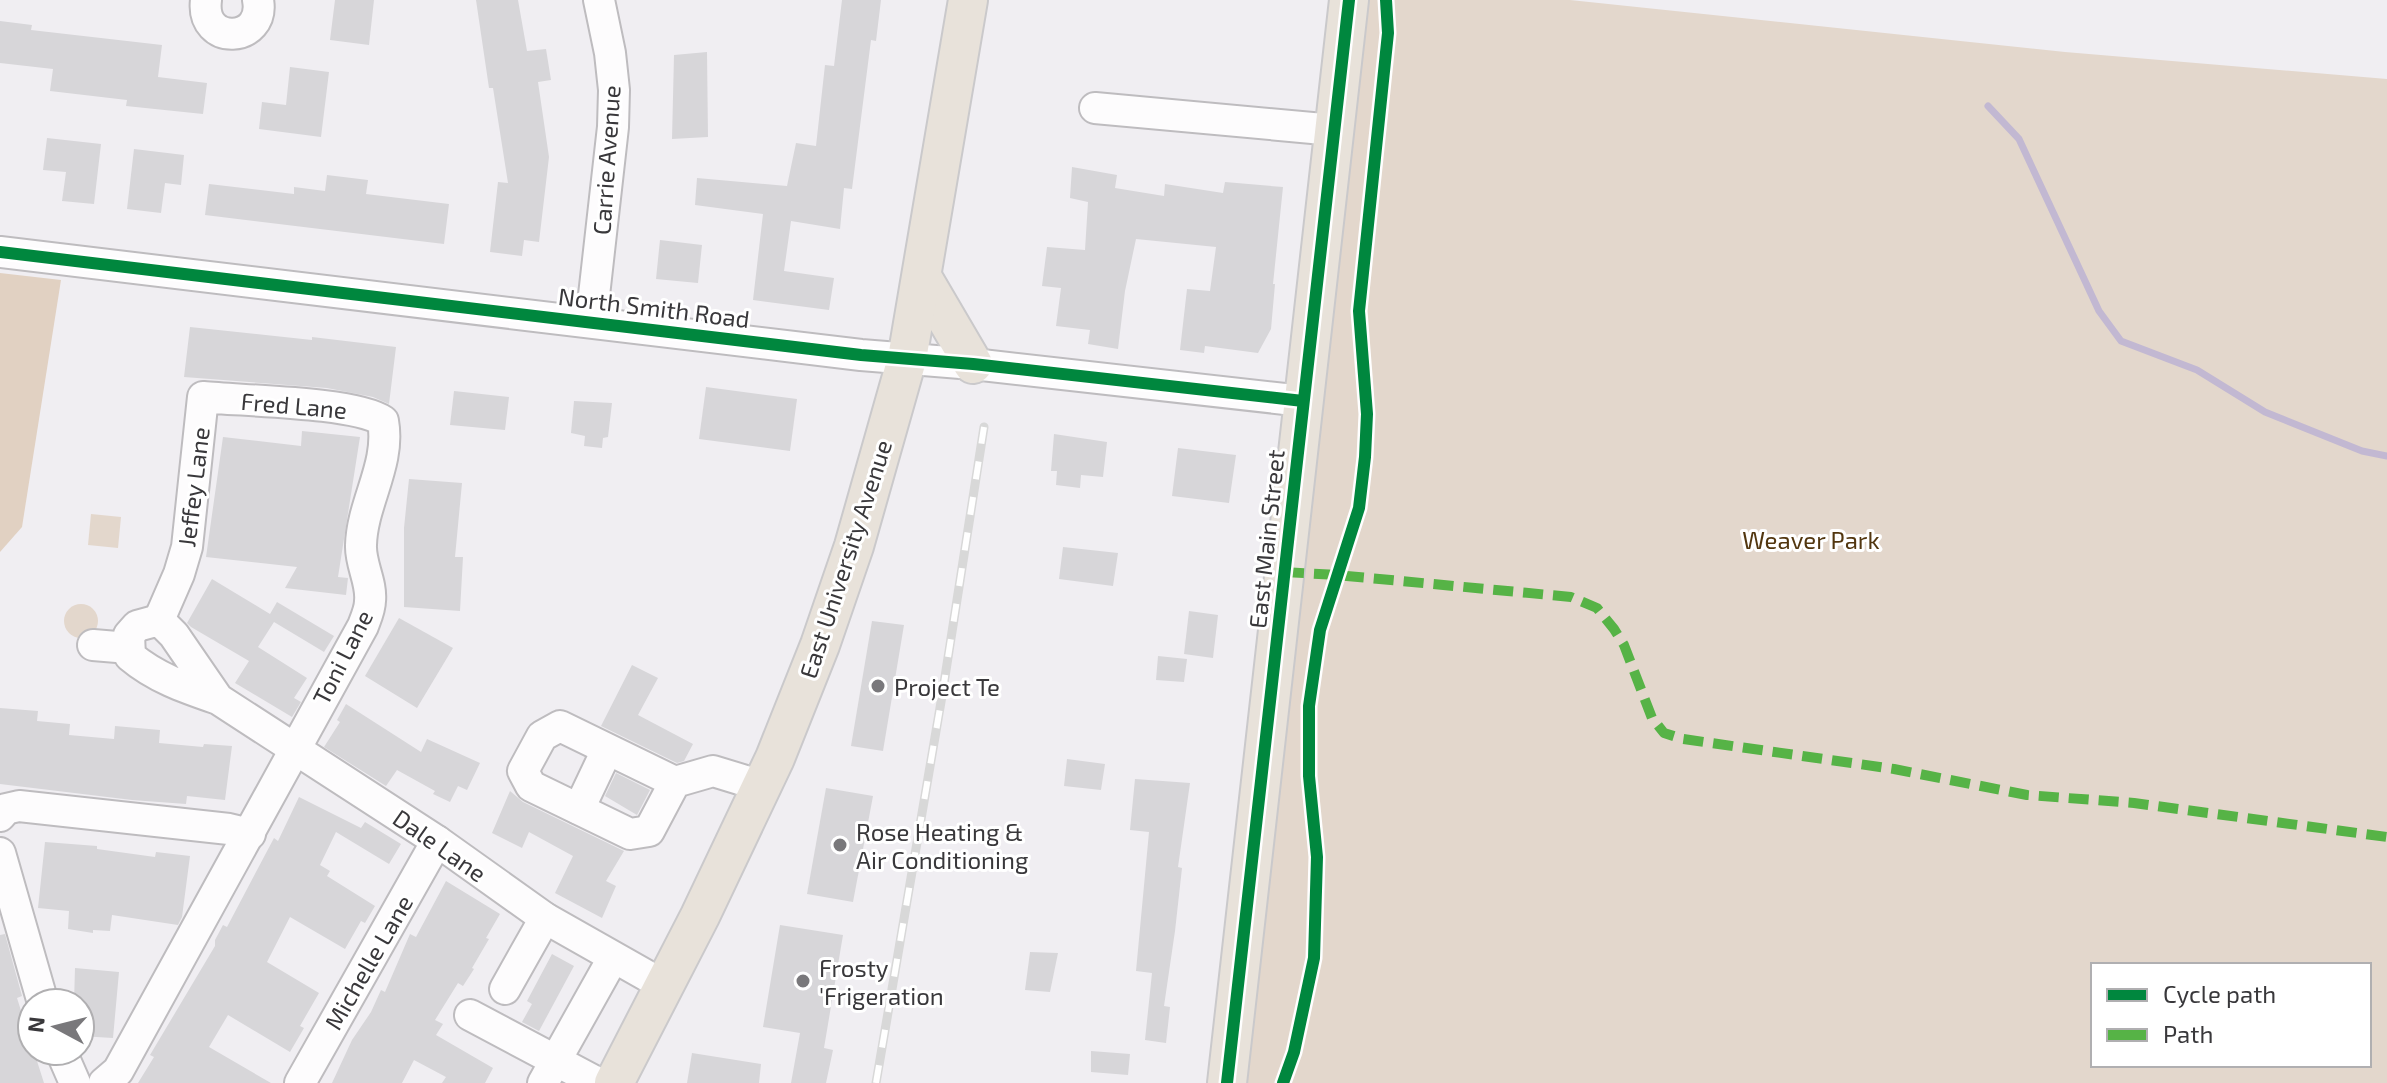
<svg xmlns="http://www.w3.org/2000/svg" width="2387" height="1083" font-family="'Exo 2',sans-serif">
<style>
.green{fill:#e3d7cc;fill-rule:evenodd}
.forest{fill:#e1d1c2}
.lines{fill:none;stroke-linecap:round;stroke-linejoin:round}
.stream{stroke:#c2b8d2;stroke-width:7}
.building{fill:#d7d6d9}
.minor-casing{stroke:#bebcbf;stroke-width:34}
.major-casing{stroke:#cac9cb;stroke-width:42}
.minor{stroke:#fdfcfd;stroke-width:30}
.major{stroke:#e8e2da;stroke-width:38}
.rail-casing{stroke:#d8d8d8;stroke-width:9}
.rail{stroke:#fff;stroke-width:6;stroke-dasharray:18;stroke-linecap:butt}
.quiet{stroke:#56b346;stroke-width:10;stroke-dasharray:20 10;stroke-linecap:butt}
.cycleway-casing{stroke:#fff;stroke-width:17}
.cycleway{stroke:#00873e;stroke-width:12}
.poi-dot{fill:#79787b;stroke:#fff;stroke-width:3}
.labels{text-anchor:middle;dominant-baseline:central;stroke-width:6;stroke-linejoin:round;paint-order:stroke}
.street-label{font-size:24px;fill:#39383b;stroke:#fff}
.park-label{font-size:24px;fill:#52360f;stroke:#fff}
.poi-label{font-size:24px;fill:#39383b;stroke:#fff;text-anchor:start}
</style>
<rect width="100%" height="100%" fill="#f0eef2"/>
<g class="green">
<path d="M1358 0H1570L2065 52 2387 79V1083H1230ZM2093 965H2369V1065H2093Z"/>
<polygon points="91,514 121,517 118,548 88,545"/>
<circle cx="81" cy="621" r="17"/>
</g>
<polygon class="forest" points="0,273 61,280 22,527 0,552"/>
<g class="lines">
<polyline class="stream" points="1988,106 2019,139 2099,311 2121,341 2197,370 2265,412 2362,451 2387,456"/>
</g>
<g class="building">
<polygon points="335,0 374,0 369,45 330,40"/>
<polygon points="476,0 518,0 527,51 546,49 551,80 538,82 549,157 539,242 524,240 522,256 490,252 498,182 508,183 493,88 489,88"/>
<polygon points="842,0 881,0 876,41 871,40 852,189 844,188 840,229 791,221 784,271 834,278 829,310 753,300 763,214 695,205 697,178 787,186 796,143 816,146 825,65 834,66"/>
<polygon points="0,21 32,25 31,30 162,45 158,77 207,83 203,114 126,106 127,100 50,91 53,69 0,63"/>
<polygon points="707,52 708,137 672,139 674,55"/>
<polygon points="290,67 329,72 321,137 259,129 262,102 286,105"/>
<polygon points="47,138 101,144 94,204 62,201 66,172 43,170"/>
<polygon points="134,149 184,155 181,185 165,183 161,213 127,209"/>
<polygon points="1072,167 1117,175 1115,188 1164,196 1165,184 1223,193 1225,182 1283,187 1273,284 1275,284 1271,329 1258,353 1205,346 1204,353 1180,350 1187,289 1210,291 1216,247 1136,239 1125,291 1118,349 1088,344 1090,330 1056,326 1061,288 1042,286 1047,247 1085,250 1088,202 1070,198"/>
<polygon points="327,175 368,180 366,194 449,204 444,244 205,215 209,184 294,194 294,187 325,191"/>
<polygon points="660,240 702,245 698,283 656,279"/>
<polygon points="190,327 312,340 312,337 396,347 389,404 373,397 327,388 184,377"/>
<polygon points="706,387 797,399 790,451 699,439"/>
<polygon points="454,391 509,397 505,430 450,425"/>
<polygon points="574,401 612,403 608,437 603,438 602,448 584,446 585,436 571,433"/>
<polygon points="302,431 360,437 338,577 348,578 346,595 285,588 297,567 206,557 223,437 301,446"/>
<polygon points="1054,434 1107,442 1103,477 1081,475 1080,488 1056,485 1057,471 1051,471"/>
<polygon points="1178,448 1236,455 1229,503 1172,496"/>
<polygon points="409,479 462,483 455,557 463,557 460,611 404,607 404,528"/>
<polygon points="1063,547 1118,553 1113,586 1059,579"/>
<polygon points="212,579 270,614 277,602 334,636 324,652 274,622 258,647 307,678 294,698 301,702 292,717 235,683 249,661 191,627 187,623"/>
<polygon points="1189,611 1218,615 1213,658 1184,654"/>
<polygon points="399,618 453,648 417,708 365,676"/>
<polygon points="872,621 904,625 883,751 851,746"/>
<polygon points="1158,656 1187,659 1184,682 1156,680"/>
<polygon points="632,665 658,678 638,715 693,744 684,761 677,763 601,726"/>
<polygon points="346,704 421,752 427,739 480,763 467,790 458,786 450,802 433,794 435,791 397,770 386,786 324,747 340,722 337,720"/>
<polygon points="0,708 38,711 37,721 70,724 69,735 114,739 115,726 160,730 159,743 203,747 204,744 232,746 225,800 187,796 186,804 132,800 0,784"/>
<polygon points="1067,759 1105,764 1101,790 1064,786"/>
<polygon points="616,773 650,790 637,815 605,796"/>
<polygon points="1135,779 1190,783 1178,867 1182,868 1175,931 1164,1006 1170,1007 1166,1043 1145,1040 1152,973 1136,971 1149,832 1130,830"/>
<polygon points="826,788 873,796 853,902 807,894"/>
<polygon points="510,791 523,802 624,851 606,881 616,886 602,918 555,893 573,856 529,832 522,848 492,833"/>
<polygon points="299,797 361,828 365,822 401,844 389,864 336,832 320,865 330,871 327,876 375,906 365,923 361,921 345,949 290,917 267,962 319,993 300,1026 304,1028 290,1052 228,1015 209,1047 271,1083 138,1083 154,1057 150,1055 215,946 215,940 223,925 227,927 274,838 278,841"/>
<polygon points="45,842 97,846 97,849 155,857 156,852 190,856 182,917 178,925 112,915 110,931 93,930 93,933 68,929 69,911 38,908"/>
<polygon points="446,881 500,914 486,938 489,939 472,968 474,969 463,986 458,983 435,1020 443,1024 436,1035 493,1068 485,1083 442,1083 446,1077 414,1060 402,1083 332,1083 352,1040 371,1012 381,990 385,992 410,934 416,937"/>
<polygon points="780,925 843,935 824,1048 833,1050 826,1083 791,1083 800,1033 763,1027"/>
<polygon points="5,934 22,996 17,998 44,1083 0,1083 0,935"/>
<polygon points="1030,952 1058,953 1050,992 1025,990"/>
<polygon points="552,954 574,966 539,1031 522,1022 532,1004 527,1001"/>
<polygon points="75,968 119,972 113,1038 80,1036 80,1003 74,1003"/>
<polygon points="1091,1051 1130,1054 1128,1075 1091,1072"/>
<polygon points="692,1053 761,1064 759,1083 687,1083"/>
</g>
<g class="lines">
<defs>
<g id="minor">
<path d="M206 0C200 47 266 43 258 0"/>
<polyline points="1095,108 1334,130"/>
<polyline points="0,252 861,355 973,364 1303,401"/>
<polyline points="591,322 613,127 614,90 610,53 599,0"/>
<polyline points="93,645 129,648"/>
<path d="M218 699C186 688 156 678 130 656L129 635 137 626 159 620 174 635 218 699 437 841 545 918 665 986"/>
<polyline points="675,782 649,831 630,834 531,786 523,771 542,736 560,726 675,782 713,771 762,786"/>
<polyline points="579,809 607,750"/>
<polyline points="0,816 6,809 19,806 229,829 250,834"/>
<polyline points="0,853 43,1003"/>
<polyline points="505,989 545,918"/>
<polyline points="470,1015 598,1083"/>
<polyline points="61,1051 75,1083"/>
<path d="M104 1083 118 1071 363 626C366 618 370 609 370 601 372 582 360 564 361 545 362 503 391 464 383 421 355 402 243 401 203 397L187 547 179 574 159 620"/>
<polyline points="300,1083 437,841"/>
<polyline points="543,1083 613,958"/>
</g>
<g id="major">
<polyline points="922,277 973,364"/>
<polyline points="614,1083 700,916 775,758 820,645 854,546 907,359 968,0"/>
<polyline points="1227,1083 1349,0"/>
</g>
</defs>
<use href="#minor" class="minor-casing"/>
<use href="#major" class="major-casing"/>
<use href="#minor" class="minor"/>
<use href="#major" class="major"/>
<defs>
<polyline id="rail" points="876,1083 942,696 984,427"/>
</defs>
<use href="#rail" class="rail-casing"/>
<use href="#rail" class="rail"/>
<polyline class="quiet" points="1284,572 1337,575 1571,597 1597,608 1614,629 1624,645 1652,718 1664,733 1683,739 1894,769 2027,795 2134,803 2387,837"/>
<defs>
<g id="cycleway">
<polyline points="0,252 861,355 973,364 1303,401"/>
<polyline points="1227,1083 1349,0"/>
<polyline points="1283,1083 1294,1052 1314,958 1317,857 1309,776 1309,706 1320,630 1359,508 1365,457 1367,414 1359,311 1388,33 1386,0"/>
</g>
</defs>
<use href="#cycleway" class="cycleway-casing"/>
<use href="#cycleway" class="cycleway"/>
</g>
<g class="poi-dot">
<circle cx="878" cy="686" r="8"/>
<circle cx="840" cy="845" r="8"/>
<circle cx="803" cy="981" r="8"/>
</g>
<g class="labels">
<g class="street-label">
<text transform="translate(606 160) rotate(-86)">Carrie Avenue</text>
<text transform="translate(654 307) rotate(7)">North Smith Road</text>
<text transform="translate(294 405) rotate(5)">Fred Lane</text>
<text transform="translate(193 487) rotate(-83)">Jeffey Lane</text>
<text transform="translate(1266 539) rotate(-84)">East Main Street</text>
<text transform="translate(845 559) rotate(-72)">East University Avenue</text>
<text transform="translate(342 657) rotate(-63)">Toni Lane</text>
<text transform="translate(440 845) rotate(35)">Dale Lane</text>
<text transform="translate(368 962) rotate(-60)">Michelle Lane</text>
</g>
<g class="park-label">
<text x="1811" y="539">Weaver Park</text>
</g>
<g class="poi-label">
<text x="894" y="686">Project Te</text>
<text x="856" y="831">Rose Heating &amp;<tspan x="856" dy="28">Air Conditioning</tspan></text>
<text x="819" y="967">Frosty<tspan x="819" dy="28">'Frigeration</tspan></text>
</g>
</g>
<rect x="2091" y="963" width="280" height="104" fill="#ffffff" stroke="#b0afb1" stroke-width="2"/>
<rect x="2107" y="989" width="40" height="12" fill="#00873e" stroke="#b0afb1" stroke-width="2"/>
<text x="2163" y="1003" font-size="24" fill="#39383b">Cycle path</text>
<rect x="2107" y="1029" width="40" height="12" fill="#56b346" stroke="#b0afb1" stroke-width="2"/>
<text x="2163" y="1043" font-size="24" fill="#39383b">Path</text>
<g transform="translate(56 1027) rotate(277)"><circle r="38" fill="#ffffff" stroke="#b0afb1" stroke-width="2"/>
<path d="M0-6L14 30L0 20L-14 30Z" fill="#79787b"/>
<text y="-12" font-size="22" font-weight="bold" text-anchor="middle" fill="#39383b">N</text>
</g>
</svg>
